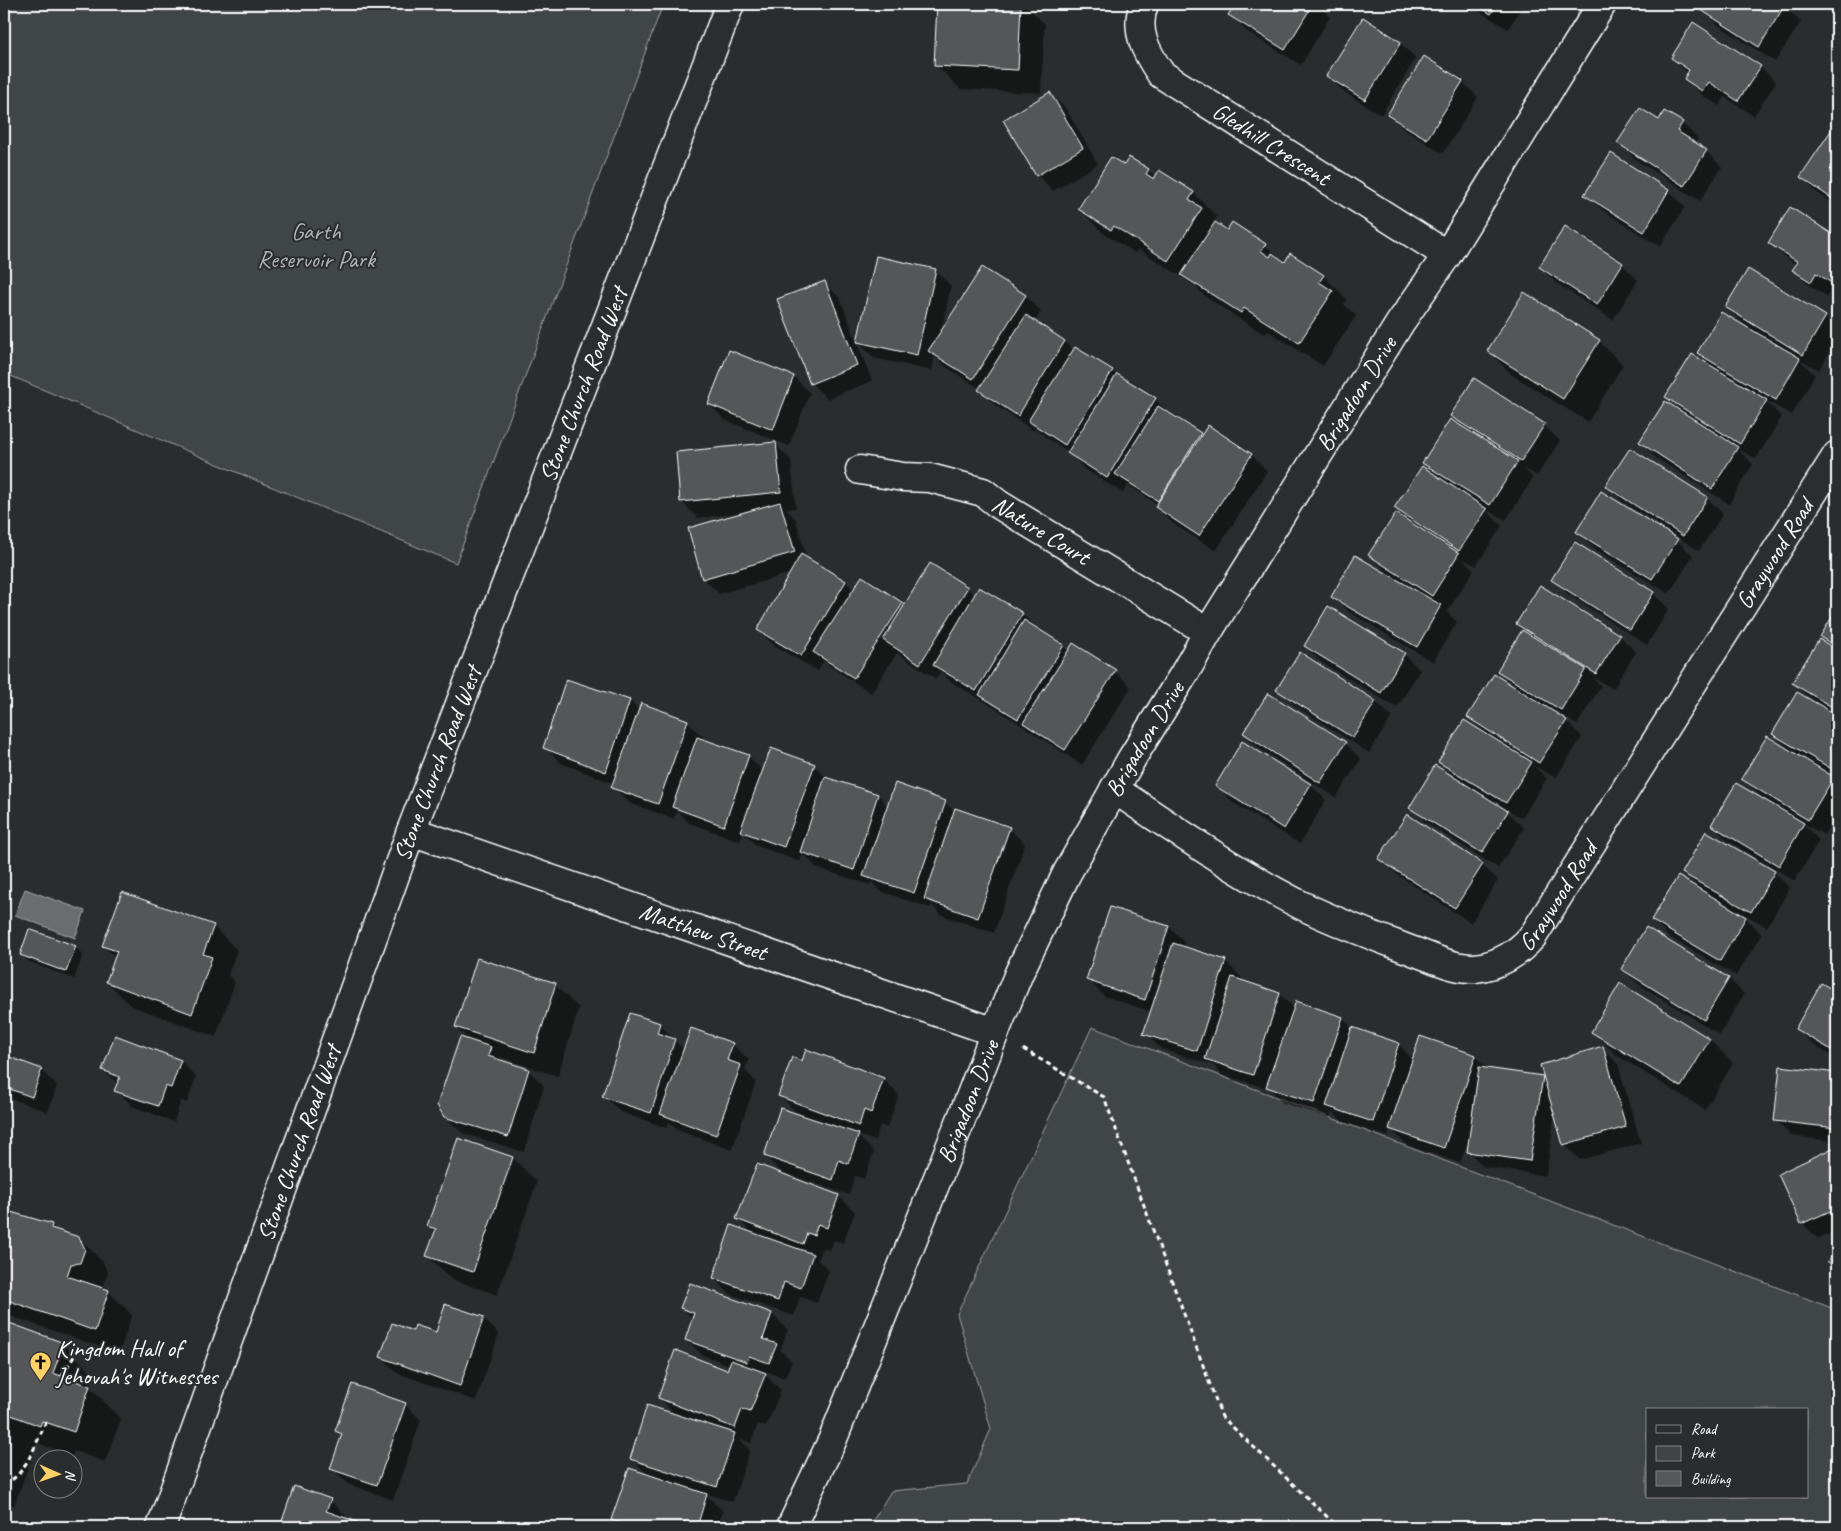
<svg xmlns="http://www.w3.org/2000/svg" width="1841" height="1531" font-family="Caveat,sans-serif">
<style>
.green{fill:#414445;stroke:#a0a2a2;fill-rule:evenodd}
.water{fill:#6a6c6d;stroke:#a6a7a7}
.shadow{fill:#0007}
.building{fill:#555758;stroke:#fff}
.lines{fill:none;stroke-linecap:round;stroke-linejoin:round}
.minor-casing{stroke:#fff;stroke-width:31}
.major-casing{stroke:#fff;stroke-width:31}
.path{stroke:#fff;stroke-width:3;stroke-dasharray:5 4;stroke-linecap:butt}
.minor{stroke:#2a2d2e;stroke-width:28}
.major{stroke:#2a2d2e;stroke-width:28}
.labels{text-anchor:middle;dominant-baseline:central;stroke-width:4;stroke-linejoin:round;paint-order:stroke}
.street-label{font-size:24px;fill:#fff;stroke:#2a2d2e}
.park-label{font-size:24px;fill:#b3b4b5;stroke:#2a2d2e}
.poi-label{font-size:24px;fill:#fff;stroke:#2a2d2e;text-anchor:start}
</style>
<rect width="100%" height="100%" fill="#2a2d2e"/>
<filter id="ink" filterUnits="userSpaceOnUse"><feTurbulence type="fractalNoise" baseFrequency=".02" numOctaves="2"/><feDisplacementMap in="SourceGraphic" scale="10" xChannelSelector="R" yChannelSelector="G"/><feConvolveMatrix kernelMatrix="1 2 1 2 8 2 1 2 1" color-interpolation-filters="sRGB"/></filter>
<g filter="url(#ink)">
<g class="green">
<polygon points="4,4 663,4 456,563 248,477 4,373"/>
<path d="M1092 1027 1837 1310V1527H869L891 1491 967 1484 991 1429 957 1314ZM1647 1410H1807V1497H1647Z"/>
</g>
<polygon class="water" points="25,889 85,911 75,938 15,915"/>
<g class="shadow">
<polygon points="938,4 1024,4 1045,24 1041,93 960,89 936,65"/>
<polygon points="1237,4 1316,4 1330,17 1301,65 1246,31 1230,15"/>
<polygon points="1467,4 1524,4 1508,29"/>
<polygon points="1706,4 1781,4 1801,22 1775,62 1718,25 1703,9"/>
<polygon points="1400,43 1416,58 1381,115 1343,91 1328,76"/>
<polygon points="1672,58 1760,66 1776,82 1754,116 1725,97 1719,106 1702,95 1686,79 1688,74"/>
<polygon points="1463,82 1478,97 1443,154 1405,130 1389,114"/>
<polygon points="1050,93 1066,109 1098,164 1053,191 1037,175"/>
<polygon points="1659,121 1682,123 1698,139 1695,144 1706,151 1722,167 1700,201 1635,159 1619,143"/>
<polygon points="1836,125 1837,126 1837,206 1817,193 1801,177"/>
<polygon points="1611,155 1669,191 1685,207 1660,247 1602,210 1586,194"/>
<polygon points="1129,158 1148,170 1156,178 1160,172 1194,193 1217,217 1214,222 1218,226 1227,231 1265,245 1286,263 1291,255 1324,276 1347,299 1344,304 1356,316 1323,366 1268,331 1265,335 1207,298 1193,284 1138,249 1135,253 1103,233 1079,209 1124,167"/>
<polygon points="1791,209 1837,238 1837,291 1832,288 1827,297 1810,286 1794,270 1797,265 1786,258 1770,242"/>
<polygon points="1566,228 1622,264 1638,280 1613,320 1556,283 1540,267"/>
<polygon points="935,270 951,286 941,333 1026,296 1041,311 1034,323 1065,342 1074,351 1112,371 1117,376 1155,399 1171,415 1203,436 1209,427 1252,455 1267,471 1216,551 1172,523 1156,507 1158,505 1128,485 1123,493 1084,469 1069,452 1045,437 1036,428 1034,431 996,406 980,390 980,389 946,367 935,357 932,371 874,358 858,342"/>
<polygon points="1749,271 1825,317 1837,329 1837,340 1819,370 1799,359 1815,375 1792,415 1764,400 1782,417 1756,459 1738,449 1753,464 1729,504 1656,458 1640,442 1681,411 1667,397 1711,366 1698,353 1747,327 1726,307"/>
<polygon points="824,282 840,298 872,381 827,399 811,383"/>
<polygon points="1524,294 1599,341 1623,365 1588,422 1512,375 1488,351"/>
<polygon points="730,351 794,377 810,393 789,446 725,420 709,404"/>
<polygon points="1452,415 1544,425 1560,441 1537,476 1523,468 1533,478 1506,520 1485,509 1502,526 1476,566 1463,559 1474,570 1447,612 1457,622 1433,662 1349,612 1333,596 1390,575 1370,555 1409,521 1396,508 1436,475 1423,463 1465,428"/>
<polygon points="775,444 791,460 796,508 786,509 796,519 807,559 846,582 854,590 902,604 905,606 967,587 975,596 1022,614 1038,629 1063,646 1069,652 1073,645 1115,671 1131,687 1082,765 993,707 950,681 941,672 936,679 897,653 871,693 831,667 824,660 818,671 774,646 758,630 792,573 719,594 703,578 739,513 698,518 682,502"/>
<polygon points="1607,486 1707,498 1723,514 1699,551 1623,502"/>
<polygon points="1577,532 1677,540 1693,556 1669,594 1593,548"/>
<polygon points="1553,580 1653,593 1669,609 1647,645 1569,595"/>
<polygon points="1541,587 1620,636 1636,652 1613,689 1593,677 1601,686 1577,725 1554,710 1552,712 1566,721 1582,737 1556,778 1534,766 1547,778 1522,818 1504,808 1524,828 1498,868 1426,823 1410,807 1457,779 1440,762 1483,731 1468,717 1516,688 1499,671 1523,630 1518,624"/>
<polygon points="1837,612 1837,778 1829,774 1837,782 1837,813 1824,835 1801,822 1819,840 1795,881 1728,841 1712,825 1762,798 1743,779 1790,751 1774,734 1813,701 1794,682 1833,648 1822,637"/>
<polygon points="1305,646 1404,654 1420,670 1397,708 1321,662"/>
<polygon points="1301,654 1376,702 1392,717 1369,753 1294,705 1278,689"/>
<polygon points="567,681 630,701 640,711 687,721 703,737 702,740 748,756 763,771 814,765 828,779 878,795 888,806 945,802 955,812 1009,828 1025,844 994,933 941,915 932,905 930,908 880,891 871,882 870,885 817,868 803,854 800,862 757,846 743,832 740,841 689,823 677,811 674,819 629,803 613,787 614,784 561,763 545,747"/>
<polygon points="1244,733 1345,743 1361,759 1336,798 1260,749"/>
<polygon points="1311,785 1326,800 1300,844 1232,802 1217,786"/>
<polygon points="1380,858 1482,865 1498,880 1471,923 1396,874"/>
<polygon points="1683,872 1774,872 1790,888 1767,927 1730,906 1729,908 1746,918 1762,934 1736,976 1668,936 1652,920 1700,889"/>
<polygon points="1111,908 1169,927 1185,943 1183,948 1226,962 1242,978 1240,981 1279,994 1295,1009 1343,1018 1353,1029 1398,1044 1414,1060 1475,1056 1489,1070 1542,1077 1546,1081 1602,1048 1618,1064 1641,1143 1580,1160 1564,1144 1555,1113 1546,1176 1484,1167 1468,1151 1470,1138 1469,1138 1460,1163 1406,1145 1391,1129 1388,1137 1343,1122 1332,1111 1330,1118 1283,1103 1270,1089 1222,1075 1213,1065 1161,1049 1145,1033 1152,1012 1104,996 1088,980"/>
<polygon points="213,926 237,950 228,975 235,982 216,1037 131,1006 107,982 116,958 103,945"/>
<polygon points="75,947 83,955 74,979 29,962 21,954"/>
<polygon points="1837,966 1837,977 1833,973"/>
<polygon points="1622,968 1729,979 1744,994 1720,1035 1638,984"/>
<polygon points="1821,984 1837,993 1837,1059 1813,1045 1797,1029"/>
<polygon points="555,985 579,1008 558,1076 499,1057 505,1063 528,1070 544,1086 524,1152 462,1133 445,1116 471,1042 456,1027"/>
<polygon points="1621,985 1710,1040 1733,1063 1705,1110 1616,1055 1593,1032"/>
<polygon points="631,1014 660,1024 684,1050 692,1030 733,1045 749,1060 745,1070 756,1082 732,1150 677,1130 669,1122 667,1128 620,1112 604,1096"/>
<polygon points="4,1056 41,1070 57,1086 48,1112 4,1096"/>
<polygon points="181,1061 196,1077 187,1103 181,1101 174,1122 132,1106 116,1090 118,1084 103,1070"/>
<polygon points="803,1062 883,1079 899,1095 887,1128 880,1125 875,1141 857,1135 874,1152 864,1179 855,1176 849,1195 781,1172 765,1156 800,1116 801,1114 795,1111 779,1095"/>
<polygon points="1781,1068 1837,1074 1837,1142 1791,1136 1775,1120"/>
<polygon points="459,1140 513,1158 537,1182 497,1295 451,1279 428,1256 436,1233 429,1226"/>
<polygon points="1837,1148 1837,1231 1818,1239 1803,1224 1780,1175"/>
<polygon points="839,1196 855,1212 843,1243 834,1240 830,1250 823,1248 818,1260 829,1271 817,1303 800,1297 794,1316 730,1294 714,1278 753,1234 738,1219"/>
<polygon points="4,1212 52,1225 58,1232 79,1238 103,1262 108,1273 103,1287 98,1287 108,1291 132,1315 119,1353 4,1314"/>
<polygon points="690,1285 772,1314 788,1330 780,1350 792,1361 785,1378 765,1371 764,1374 781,1390 766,1427 758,1424 751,1443 738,1438 750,1450 733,1502 704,1493 723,1511 717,1527 619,1527 612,1520 649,1476 632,1459 677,1416 659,1398 728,1371 730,1365 702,1355 686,1339 693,1319 682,1308"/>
<polygon points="483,1318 499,1334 476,1401 397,1373 381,1357 414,1332 436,1334"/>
<polygon points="4,1322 63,1344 94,1375 90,1387 121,1419 105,1462 74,1451 72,1456 37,1443 14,1506 4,1502"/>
<polygon points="405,1404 421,1420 393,1500 348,1484 332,1468 342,1437 337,1431"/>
<polygon points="330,1500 346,1516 345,1519 368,1527 290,1527 283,1521"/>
</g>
<g class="building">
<polygon points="937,4 1021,4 1018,70 934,66"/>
<polygon points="1235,4 1313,4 1285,50 1228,15"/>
<polygon points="1475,4 1498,4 1491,14"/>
<polygon points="1705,4 1783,4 1785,5 1759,47 1701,10"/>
<polygon points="1363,17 1401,42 1365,100 1326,76"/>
<polygon points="1693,22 1761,66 1738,101 1709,82 1702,91 1684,79 1689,70 1671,58"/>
<polygon points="1424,56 1463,81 1427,139 1387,115"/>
<polygon points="1050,92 1083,148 1036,176 1003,120"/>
<polygon points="1640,108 1659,120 1664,111 1683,122 1677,131 1707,150 1684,186 1617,143"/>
<polygon points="1836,123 1837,124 1837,202 1800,177"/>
<polygon points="1611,153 1669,190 1644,232 1584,195"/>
<polygon points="1111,157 1124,165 1129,157 1149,169 1146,174 1154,179 1159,170 1194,192 1189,200 1202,208 1168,261 1114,226 1111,230 1078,209"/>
<polygon points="1790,207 1837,237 1837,282 1835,285 1816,273 1811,282 1792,270 1798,262 1768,243"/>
<polygon points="1215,222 1227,230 1232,222 1266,244 1261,251 1270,257 1272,253 1285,262 1290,253 1324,275 1319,282 1333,291 1299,343 1244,308 1241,313 1181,275"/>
<polygon points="1565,226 1623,263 1597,305 1539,267"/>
<polygon points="876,256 936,269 917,355 857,342"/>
<polygon points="982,267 1026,295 973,379 928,351"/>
<polygon points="1748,269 1826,316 1803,355 1725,307"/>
<polygon points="825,281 857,365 810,384 777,299"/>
<polygon points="1524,292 1600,340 1563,399 1487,351"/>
<polygon points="1721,312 1800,358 1776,400 1697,353"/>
<polygon points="1026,315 1065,341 1018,416 978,390"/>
<polygon points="1075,347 1113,370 1065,445 1028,421"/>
<polygon points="729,350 794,376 773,430 708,404"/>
<polygon points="1692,354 1767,400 1740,444 1665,397"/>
<polygon points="1117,374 1156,398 1107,478 1067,453"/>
<polygon points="1474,378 1545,424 1521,461 1450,416"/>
<polygon points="1665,401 1738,447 1712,489 1639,442"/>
<polygon points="1158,406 1201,433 1158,501 1115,474"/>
<polygon points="1450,419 1518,461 1490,505 1422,463"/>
<polygon points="1208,425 1252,454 1199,536 1155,507"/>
<polygon points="776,442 781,492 680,502 676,452"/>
<polygon points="1630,448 1708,497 1683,536 1605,486"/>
<polygon points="1422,466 1487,509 1459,551 1394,508"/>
<polygon points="1601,491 1678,539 1652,579 1576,532"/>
<polygon points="780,502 795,552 702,579 688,528"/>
<polygon points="1396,513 1459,553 1432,596 1368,555"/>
<polygon points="1575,542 1654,592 1630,630 1551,580"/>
<polygon points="801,554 846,581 801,656 757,630"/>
<polygon points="1355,555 1441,605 1417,647 1331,597"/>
<polygon points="930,563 968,587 920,664 883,640"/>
<polygon points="862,576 903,603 854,678 813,652"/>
<polygon points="1540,585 1620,635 1596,674 1516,624"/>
<polygon points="979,587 1023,613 976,691 933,665"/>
<polygon points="1328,606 1405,653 1381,693 1304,646"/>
<polygon points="1837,609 1837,647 1820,637"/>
<polygon points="1024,620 1064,645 1018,719 979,695"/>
<polygon points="1522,630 1586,669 1561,710 1497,671"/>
<polygon points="1819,639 1837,650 1837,710 1792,683"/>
<polygon points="1073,643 1116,670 1065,750 1023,723"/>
<polygon points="1300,652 1376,701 1353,738 1276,690"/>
<polygon points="1494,674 1567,720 1539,763 1467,717"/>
<polygon points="566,679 630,700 606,772 543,748"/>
<polygon points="1797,692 1837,715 1837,772 1772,734"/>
<polygon points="1268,693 1346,742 1320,783 1243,733"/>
<polygon points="641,703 688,720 658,804 611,788"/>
<polygon points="1464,720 1532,762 1506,803 1438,762"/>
<polygon points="1767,736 1834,777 1808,820 1741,779"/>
<polygon points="697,737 749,755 724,826 672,807"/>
<polygon points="1242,741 1311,784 1284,829 1215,786"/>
<polygon points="771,748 815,764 784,847 740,831"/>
<polygon points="1435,765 1508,811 1482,853 1409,808"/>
<polygon points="825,777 878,794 854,870 800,852"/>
<polygon points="895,783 946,801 914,893 863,876"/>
<polygon points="1736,783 1804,823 1779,866 1711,825"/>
<polygon points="955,808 1010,827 978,918 924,899"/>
<polygon points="1407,814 1483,864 1455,908 1378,859"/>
<polygon points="1706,831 1775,871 1751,912 1682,873"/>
<polygon points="1678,876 1746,917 1720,961 1651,920"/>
<polygon points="122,892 214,925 203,954 212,957 192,1014 106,982 117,951 102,946"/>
<polygon points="1110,907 1169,926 1145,1000 1086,980"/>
<polygon points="1646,927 1729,978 1704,1020 1621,969"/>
<polygon points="29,929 76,946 66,972 20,955"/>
<polygon points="1173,943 1226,960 1197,1051 1143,1034"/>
<polygon points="477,958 556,983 534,1053 455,1027"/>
<polygon points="1232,977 1280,993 1253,1075 1205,1059"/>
<polygon points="1620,983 1710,1039 1681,1087 1591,1032"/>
<polygon points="1821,983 1837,992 1837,1053 1795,1029"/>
<polygon points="1296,1001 1343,1017 1314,1103 1266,1087"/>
<polygon points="630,1013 660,1023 657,1033 675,1039 651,1113 602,1097"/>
<polygon points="1352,1027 1399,1043 1373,1122 1326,1106"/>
<polygon points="691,1028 733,1043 727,1060 741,1065 716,1135 660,1114"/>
<polygon points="115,1035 181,1060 171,1088 165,1086 158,1106 114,1091 120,1077 102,1070"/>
<polygon points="1420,1036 1476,1055 1444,1148 1389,1129"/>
<polygon points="460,1037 491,1047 488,1056 529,1069 508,1137 444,1117 437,1105"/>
<polygon points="1603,1046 1626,1127 1563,1145 1540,1065"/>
<polygon points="806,1049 884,1078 871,1113 864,1110 859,1126 778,1096 792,1057 802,1061"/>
<polygon points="4,1055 42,1069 32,1097 4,1087"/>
<polygon points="1780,1066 1837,1073 1837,1128 1774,1121"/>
<polygon points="1479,1067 1543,1076 1530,1161 1467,1152"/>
<polygon points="780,1108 859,1134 848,1164 839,1160 833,1180 764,1156"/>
<polygon points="458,1138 513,1157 473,1272 426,1256 436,1229 427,1226"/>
<polygon points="1837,1146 1837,1208 1801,1224 1778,1174"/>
<polygon points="757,1164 839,1195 827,1228 818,1224 814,1235 807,1233 803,1244 736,1219"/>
<polygon points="4,1210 52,1224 51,1228 79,1237 85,1249 80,1263 71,1264 67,1276 109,1290 95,1331 4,1299"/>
<polygon points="731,1225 813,1254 801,1288 784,1282 778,1301 713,1278"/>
<polygon points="1837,1250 1837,1270 1827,1261"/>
<polygon points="690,1283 772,1313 763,1339 777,1344 769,1363 749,1356 747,1362 685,1340 694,1313 680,1308"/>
<polygon points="445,1304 484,1317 460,1386 380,1357 392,1323 413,1331 415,1325 436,1332"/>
<polygon points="4,1321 64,1343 53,1373 90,1386 74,1432 42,1421 40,1426 6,1413 4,1418"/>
<polygon points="675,1350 727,1370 731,1360 766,1373 750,1412 742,1409 735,1428 658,1398"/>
<polygon points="352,1384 406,1403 377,1485 330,1469 342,1434 335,1431"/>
<polygon points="647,1405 735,1433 717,1487 630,1459"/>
<polygon points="629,1468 707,1494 697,1527 684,1522 682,1527 631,1527 611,1520"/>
<polygon points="294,1486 331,1499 326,1511 372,1527 290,1527 291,1525 282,1521"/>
</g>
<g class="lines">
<defs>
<g id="minor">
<path id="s1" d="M1144 4C1134 31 1146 52 1161 74L1447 255"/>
<path id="s2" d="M860 470 903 477 930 478 983 492 998 504 1208 632"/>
<path id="s3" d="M1114 789C1175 830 1236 872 1301 905 1337 923 1376 937 1413 951 1433 958 1454 969 1475 968 1500 965 1517 954 1533 936L1837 455"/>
<path id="s4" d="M411 831 995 1032"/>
<path id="s5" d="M791 1527 832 1441 969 1100 995 1032 1019 973 1067 873 1132 758 1184 674 1208 632 1400 323 1447 255 1602 4"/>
</g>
<g id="major">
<path id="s6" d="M161 1527 411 831 730 4"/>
</g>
</defs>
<use href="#minor" class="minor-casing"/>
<use href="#major" class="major-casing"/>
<g class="path">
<polyline points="1023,1049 1104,1097 1222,1417 1338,1527"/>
<polyline points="62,1376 76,1353"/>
<path d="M4 1484C26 1476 36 1442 46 1422"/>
</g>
<use href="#minor" class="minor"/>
<use href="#major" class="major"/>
</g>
</g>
<defs>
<symbol id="church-pin" viewBox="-11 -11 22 30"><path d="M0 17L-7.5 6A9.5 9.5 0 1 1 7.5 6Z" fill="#ffd166" stroke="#2a2d2e"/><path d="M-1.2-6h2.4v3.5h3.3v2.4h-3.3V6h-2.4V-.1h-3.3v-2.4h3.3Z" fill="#111"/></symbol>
</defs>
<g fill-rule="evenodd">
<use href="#church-pin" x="28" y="1350" width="25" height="34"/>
</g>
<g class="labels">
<g class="street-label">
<text stroke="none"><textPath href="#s1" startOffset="206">Gledhill Crescent</textPath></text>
<text stroke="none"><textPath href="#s6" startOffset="1218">Stone Church Road West</textPath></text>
<text stroke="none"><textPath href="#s5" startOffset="1270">Brigadoon Drive</textPath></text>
<text stroke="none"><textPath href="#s2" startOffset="195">Nature Court</textPath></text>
<text stroke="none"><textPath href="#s3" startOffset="926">Graywood Road</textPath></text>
<text stroke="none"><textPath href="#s5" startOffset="865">Brigadoon Drive</textPath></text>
<text stroke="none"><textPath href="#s6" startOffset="812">Stone Church Road West</textPath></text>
<text stroke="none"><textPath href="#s3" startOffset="521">Graywood Road</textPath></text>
<text stroke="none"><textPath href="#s4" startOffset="309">Matthew Street</textPath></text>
<text stroke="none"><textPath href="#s5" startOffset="461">Brigadoon Drive</textPath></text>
<text stroke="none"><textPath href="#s6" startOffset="408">Stone Church Road West</textPath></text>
</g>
<g class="park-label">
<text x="316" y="231">Garth<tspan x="316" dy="28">Reservoir Park</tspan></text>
</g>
<g class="poi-label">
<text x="56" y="1348">Kingdom Hall of<tspan x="56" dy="28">Jehovah's Witnesses</tspan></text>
</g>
</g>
<rect width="1841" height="1531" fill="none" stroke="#2a2d2e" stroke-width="20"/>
<rect x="10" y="10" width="1821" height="1511" fill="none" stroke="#fff" stroke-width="2" filter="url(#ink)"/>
<rect x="1646" y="1408" width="162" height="90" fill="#2a2d2e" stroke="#7f8182"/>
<rect x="1656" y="1425" width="25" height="8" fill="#2a2d2e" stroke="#7f8182"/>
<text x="1691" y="1434" font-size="15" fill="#ffffff">Road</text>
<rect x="1656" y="1446" width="25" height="15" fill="#414445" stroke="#7f8182"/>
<text x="1691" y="1458" font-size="15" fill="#ffffff">Park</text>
<rect x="1656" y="1471" width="25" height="15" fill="#555758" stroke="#7f8182"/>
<text x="1691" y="1484" font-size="15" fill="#ffffff">Building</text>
<g transform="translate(58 1474) rotate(92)"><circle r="24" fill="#2a2d2e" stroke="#7f8182"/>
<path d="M0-4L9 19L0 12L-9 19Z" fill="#ffd166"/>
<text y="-8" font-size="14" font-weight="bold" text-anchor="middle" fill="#ffffff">N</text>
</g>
</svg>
